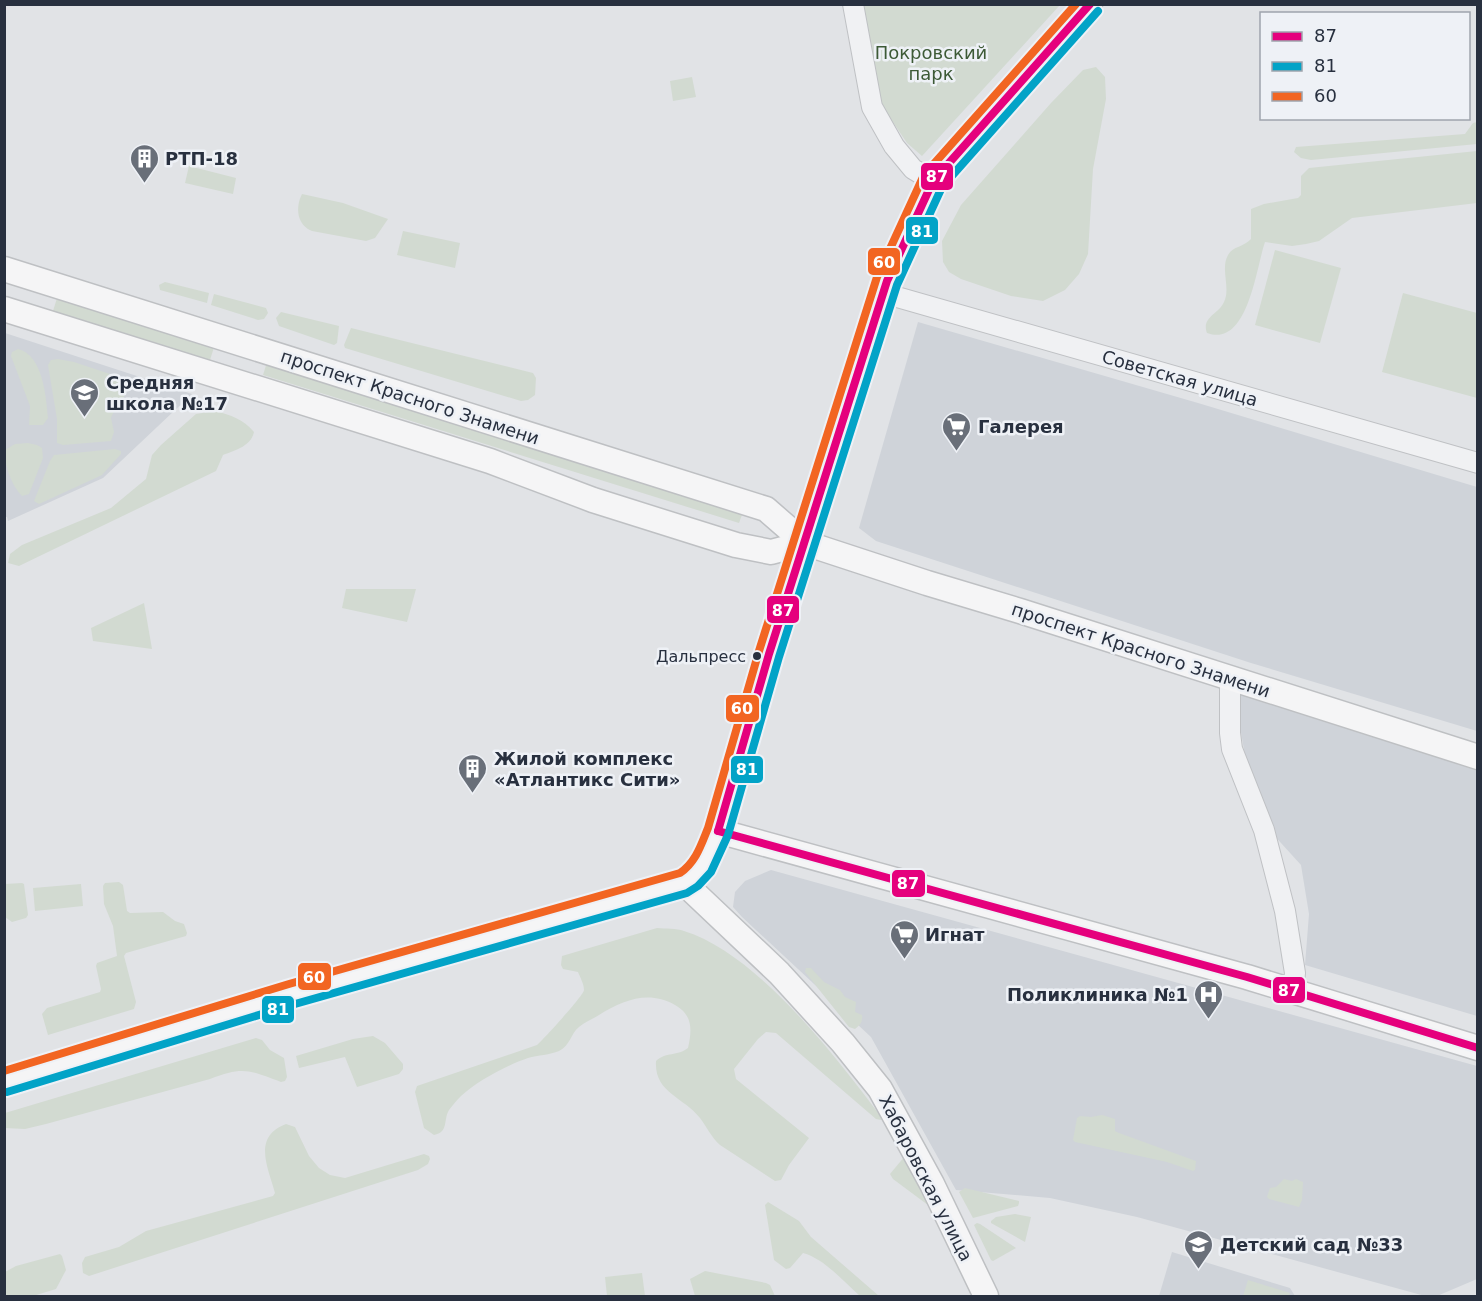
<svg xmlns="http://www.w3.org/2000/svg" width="1482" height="1301" font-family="'DejaVu Sans',sans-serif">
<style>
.built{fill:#cfd3d9}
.green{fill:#d2dad1}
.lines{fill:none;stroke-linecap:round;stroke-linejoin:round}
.minor-casing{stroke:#bfc1c4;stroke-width:22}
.major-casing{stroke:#bec0c3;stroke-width:27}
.minor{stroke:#f0f1f3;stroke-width:20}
.major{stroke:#f5f5f6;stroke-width:24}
.bus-1-casing{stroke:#eef1f6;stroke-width:12}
.bus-2-casing{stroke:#eef1f6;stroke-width:12}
.bus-3-casing{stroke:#eef1f6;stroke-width:12}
.bus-1{stroke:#e5007d;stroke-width:8}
.bus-2{stroke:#02a3c7;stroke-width:8}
.bus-3{stroke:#f26522;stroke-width:8}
.bus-dot{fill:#28303f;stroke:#eef1f6;stroke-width:2}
.labels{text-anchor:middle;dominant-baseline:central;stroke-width:5;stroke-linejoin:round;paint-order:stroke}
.bus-label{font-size:16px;fill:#28303f;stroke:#eef1f6;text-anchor:end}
.park-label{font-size:18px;fill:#3d5a36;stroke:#eef1f6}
.poi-label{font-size:18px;font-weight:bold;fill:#28303f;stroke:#eef1f6;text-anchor:start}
.street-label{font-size:18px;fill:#28303f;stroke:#eef1f6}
.line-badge{stroke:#eef1f6;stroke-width:2}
.badge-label{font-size:16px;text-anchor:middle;font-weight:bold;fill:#fff}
</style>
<rect width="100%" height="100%" fill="#e1e3e6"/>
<g class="built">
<polygon points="918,322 1198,403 1477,487 1477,731 1251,663 876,541 859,528"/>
<polygon points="5,333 192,394 103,478 8,521 7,517 5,517"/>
<polygon points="1233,686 1477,763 1477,1016 1305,965 1309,914 1301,865 1271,832 1250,784"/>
<polygon points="771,870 1477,1066 1477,1279 1437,1296 1425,1296 1137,1217 1050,1198 956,1190 871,1037 742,917 733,907 735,892 745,881"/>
<polygon points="1172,1252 1290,1288 1295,1296 1159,1296"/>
</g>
<g class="green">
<polygon points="862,5 1060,5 922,156 907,143 882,106"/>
<polygon points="1096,67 1105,77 1106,99 1093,169 1088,254 1079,274 1065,290 1043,301 1011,296 961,279 949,272 943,262 942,241 961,205 1051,103 1083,70"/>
<polygon points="692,77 696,97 673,101 670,81"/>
<polygon points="1477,122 1477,144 1311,160 1301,158 1294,152 1296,147 1465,134 1473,123"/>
<path d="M1477 151V203L1352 218 1319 241 1306 244 1292 246 1265 242C1256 268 1248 348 1207 333 1201 317 1219 314 1224 302 1231 288 1220 269 1228 255 1233 246 1244 247 1251 239V209L1264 204 1298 198 1301 195V176L1309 168Z"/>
<polygon points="189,166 236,178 233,194 185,183"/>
<path d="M302 194 343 203 388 219 375 238 366 241 312 231C297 225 295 208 302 194Z"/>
<polygon points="403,231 460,243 455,268 397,255"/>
<polygon points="1275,250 1341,268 1320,343 1255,325"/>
<polygon points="165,282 209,293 207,303 160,290 159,285"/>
<polygon points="1403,293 1477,313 1477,398 1382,372"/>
<polygon points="214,294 266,308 268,313 264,319 258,320 211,305"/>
<polygon points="58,295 215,344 210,360 53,311"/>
<polygon points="281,312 339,326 337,343 334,345 279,326 276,318"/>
<polygon points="351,328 533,373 536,378 535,395 528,400 521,401 345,348 344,345"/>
<path d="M18 349C43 355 46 396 48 418L43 425H29L30 406 11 356 12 352Z"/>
<path d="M58 359 74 362 125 379C132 394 116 405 111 418L114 432 111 441 63 445 57 443V419L48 365 51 360Z"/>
<polygon points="268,359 743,512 739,523 263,375"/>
<path d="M215 411C231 415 243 419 254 432 251 446 236 450 223 455L216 471 19 566 8 563 10 554 22 545 111 508 146 479 152 455 161 445 196 414Z"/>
<path d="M28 443 37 445 42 448 43 458 29 494 22 496C11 485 4 464 5 450L15 444Z"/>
<polygon points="115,449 121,451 121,454 102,475 39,504 34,501 50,461 54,455"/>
<polygon points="346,589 416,589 407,622 342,608"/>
<polygon points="144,603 152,649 93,641 91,628"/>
<polygon points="119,882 123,885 127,911 130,913 163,912 175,921 184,924 187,933 186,936 126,953 124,956 136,1002 134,1009 48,1035 42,1014 47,1008 100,992 101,989 96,966 97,963 117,956 113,926 104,904 103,886 105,883"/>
<polygon points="22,883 24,884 28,915 26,918 12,922 5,917 5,884"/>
<polygon points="81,884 83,906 35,911 33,888"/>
<path d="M657 928C666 929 676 928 684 931 758 954 836 1057 882 1118L881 1120 876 1119 776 1033 766 1032 758 1039 734 1069 736 1079 809 1138 789 1165 781 1180 775 1181 720 1145C711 1137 707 1127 700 1118 684 1097 654 1093 656 1061 665 1052 678 1056 688 1048 692 1030 693 1015 675 1005 648 990 624 1000 599 1015 593 1019 585 1022 579 1027 571 1033 570 1046 559 1051 550 1055 538 1055 528 1058 507 1065 477 1081 461 1096 457 1100 452 1106 449 1110 443 1120 449 1132 434 1135L424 1128 415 1092 417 1086 537 1045C543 1040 584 995 584 990 584 984 580 977 578 972L563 969 561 965 562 956Z"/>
<path d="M806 968H811L824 982 840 990 845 997 856 1002 855 1012 862 1015C863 1022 860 1025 855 1029L849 1027 805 972Z"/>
<polygon points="373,1036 385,1043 403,1064 403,1069 399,1074 357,1087 345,1057 299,1068 296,1056 353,1039"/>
<path d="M256 1038 262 1040 270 1050 284 1058 287 1077 285 1081 281 1082C249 1070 243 1066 210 1079L46 1124 25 1129 5 1128V1113Z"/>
<polygon points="1102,1115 1115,1119 1115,1131 1119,1133 1196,1161 1195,1170 1193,1171 1167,1162 1075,1142 1073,1140 1077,1118 1080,1116 1091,1117"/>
<path d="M286 1124 295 1127 309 1156 319 1168 330 1175 345 1178 424 1154 429 1156 430 1159 428 1164 418 1170 89 1276 83 1273 82 1263 85 1257 119 1247 146 1231 273 1196 275 1193C268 1167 252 1137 286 1124Z"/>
<polygon points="905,1156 932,1208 893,1179 890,1174"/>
<polygon points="1284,1179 1292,1181 1296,1179 1303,1182 1302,1200 1299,1207 1269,1199 1267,1197 1270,1188 1276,1187"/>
<polygon points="965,1188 1019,1201 1019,1203 1018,1206 973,1218 959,1192"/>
<path d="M768 1202 799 1221 811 1237 879 1296H860C844 1282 825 1259 803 1253L790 1268 786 1269 774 1260 765 1205Z"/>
<polygon points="1015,1214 1031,1217 1025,1242 991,1223 991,1221 996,1217"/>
<polygon points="977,1223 980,1224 1016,1248 993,1261 991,1260 974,1225"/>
<polygon points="60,1254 62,1256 66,1270 56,1289 33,1296 5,1296 5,1272 16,1266"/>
<polygon points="705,1271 766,1283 770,1285 775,1296 695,1296 690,1279"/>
<polygon points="642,1273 645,1296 607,1296 605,1277"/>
<polygon points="1248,1280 1290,1293 1288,1296 1243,1296"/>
</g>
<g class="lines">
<defs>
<g id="minor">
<polyline points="853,4 872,107 894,146 913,169 933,181"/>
<polyline points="883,293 1478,463"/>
<polyline points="1230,678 1230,733 1232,749 1264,830 1285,911 1295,973 1293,991"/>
</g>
<g id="major">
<polyline points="4,269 766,509 805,543 927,583 1020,611 1478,757"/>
<polyline points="4,309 490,461 593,500 736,545 771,552 805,543"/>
<polyline points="718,831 1247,977 1478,1048"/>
<polyline points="684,883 779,973 843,1043 880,1089 932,1184 986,1296"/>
<path d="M4 1082 292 994 684 883C705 871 710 852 718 831L769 654 887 281 933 181 1090 4"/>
</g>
</defs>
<use href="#minor" class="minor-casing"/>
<use href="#major" class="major-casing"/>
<use href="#minor" class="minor"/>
<use href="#major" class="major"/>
<defs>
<g id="bus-1">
<polyline points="718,831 769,654 887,281 933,181 1090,4"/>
<polyline points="718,831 1247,977 1478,1048"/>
</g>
<polyline id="bus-2" points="7,1092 295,1004 687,893 698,886 711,872 728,835 779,657 897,285 942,187 1098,11"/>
<path id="bus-3" d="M4 1071 289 984 680 873C696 862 701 845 708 828L759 651 877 277 924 175 1076 4"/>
</defs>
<use href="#bus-1" class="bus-1-casing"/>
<use href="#bus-2" class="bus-2-casing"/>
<use href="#bus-3" class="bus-3-casing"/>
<use href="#bus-1" class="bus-1"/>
<use href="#bus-2" class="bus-2"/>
<use href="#bus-3" class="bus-3"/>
</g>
<defs>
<symbol id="building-pin" viewBox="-11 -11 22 30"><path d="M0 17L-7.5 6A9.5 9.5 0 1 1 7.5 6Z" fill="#696f79" stroke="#eef1f6"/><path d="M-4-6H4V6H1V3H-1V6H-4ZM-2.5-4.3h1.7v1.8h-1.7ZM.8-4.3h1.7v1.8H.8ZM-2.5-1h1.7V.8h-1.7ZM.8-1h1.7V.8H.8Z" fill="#fff"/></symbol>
<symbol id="school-pin" viewBox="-11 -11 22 30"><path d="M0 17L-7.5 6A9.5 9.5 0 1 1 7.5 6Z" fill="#696f79" stroke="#eef1f6"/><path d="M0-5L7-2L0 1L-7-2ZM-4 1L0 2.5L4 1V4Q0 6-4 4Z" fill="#fff"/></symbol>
<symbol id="supermarket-pin" viewBox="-11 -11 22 30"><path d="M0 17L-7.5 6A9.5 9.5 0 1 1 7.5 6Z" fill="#696f79" stroke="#eef1f6"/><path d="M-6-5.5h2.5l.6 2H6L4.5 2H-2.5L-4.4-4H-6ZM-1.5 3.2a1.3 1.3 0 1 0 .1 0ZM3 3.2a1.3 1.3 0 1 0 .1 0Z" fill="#fff"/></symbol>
<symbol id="hospital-pin" viewBox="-11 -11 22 30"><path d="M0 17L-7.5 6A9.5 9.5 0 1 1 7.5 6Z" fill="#696f79" stroke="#eef1f6"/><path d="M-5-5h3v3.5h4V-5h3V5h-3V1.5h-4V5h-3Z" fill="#fff"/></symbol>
</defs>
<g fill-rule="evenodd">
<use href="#building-pin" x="128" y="142" width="33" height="45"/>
<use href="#school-pin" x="68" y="376" width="33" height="45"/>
<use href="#supermarket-pin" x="940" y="410" width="33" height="45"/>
<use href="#building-pin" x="456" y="752" width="33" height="45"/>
<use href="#supermarket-pin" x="888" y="918" width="33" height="45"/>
<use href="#hospital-pin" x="1192" y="978" width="33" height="45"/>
<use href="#school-pin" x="1182" y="1228" width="33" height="45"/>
</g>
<circle class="bus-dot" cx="757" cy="656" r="5"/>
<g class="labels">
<g class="bus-label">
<text x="746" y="656">Дальпресс</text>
</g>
<g class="park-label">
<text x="931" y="52">Покровский<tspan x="931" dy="21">парк</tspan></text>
</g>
<g class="poi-label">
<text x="165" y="158">РТП-18</text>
<text x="106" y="382">Средняя<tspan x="106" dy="21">школа №17</tspan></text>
<text x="978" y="426">Галерея</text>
<text x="494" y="758">Жилой комплекс<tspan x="494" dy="21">«Атлантикс Сити»</tspan></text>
<text x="925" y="934">Игнат</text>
<text x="1188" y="994" text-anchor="end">Поликлиника №1</text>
<text x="1220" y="1244">Детский сад №33</text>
</g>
<g class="street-label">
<text transform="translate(1180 378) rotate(16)">Советская улица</text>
<text transform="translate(410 397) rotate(18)">проспект Красного Знамени</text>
<text transform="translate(1141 650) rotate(18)">проспект Красного Знамени</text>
<text transform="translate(926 1178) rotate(63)">Хабаровская улица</text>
</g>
</g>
<g class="line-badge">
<rect x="920" y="162" width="34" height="29" rx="6" fill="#e5007d"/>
<rect x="905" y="216" width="34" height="29" rx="6" fill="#02a3c7"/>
<rect x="867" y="247" width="34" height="29" rx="6" fill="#f26522"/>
<rect x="766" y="595" width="34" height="29" rx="6" fill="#e5007d"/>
<rect x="725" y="694" width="35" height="29" rx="6" fill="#f26522"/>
<rect x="730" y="755" width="34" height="29" rx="6" fill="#02a3c7"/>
<rect x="891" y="869" width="35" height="29" rx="6" fill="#e5007d"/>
<rect x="297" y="962" width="35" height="29" rx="6" fill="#f26522"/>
<rect x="1272" y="976" width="34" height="28" rx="6" fill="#e5007d"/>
<rect x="261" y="995" width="34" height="29" rx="6" fill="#02a3c7"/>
</g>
<g class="badge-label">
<text x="937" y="182">87</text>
<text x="922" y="237">81</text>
<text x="884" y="268">60</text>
<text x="783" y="616">87</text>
<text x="742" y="714">60</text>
<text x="747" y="775">81</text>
<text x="908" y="889">87</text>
<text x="314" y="983">60</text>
<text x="1289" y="996">87</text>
<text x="278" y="1015">81</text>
</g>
<rect width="1482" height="1301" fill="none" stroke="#28303f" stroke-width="12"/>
<rect x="1260" y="12" width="210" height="108" fill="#eef1f6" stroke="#9fa4ad" stroke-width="1.5"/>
<rect x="1272" y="32" width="30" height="9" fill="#e5007d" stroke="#9fa4ad" stroke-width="1.5"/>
<text x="1314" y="42" font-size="18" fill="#28303f">87</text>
<rect x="1272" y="62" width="30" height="9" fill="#02a3c7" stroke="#9fa4ad" stroke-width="1.5"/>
<text x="1314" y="72" font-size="18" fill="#28303f">81</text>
<rect x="1272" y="92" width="30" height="9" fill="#f26522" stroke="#9fa4ad" stroke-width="1.5"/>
<text x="1314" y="102" font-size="18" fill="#28303f">60</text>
</svg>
